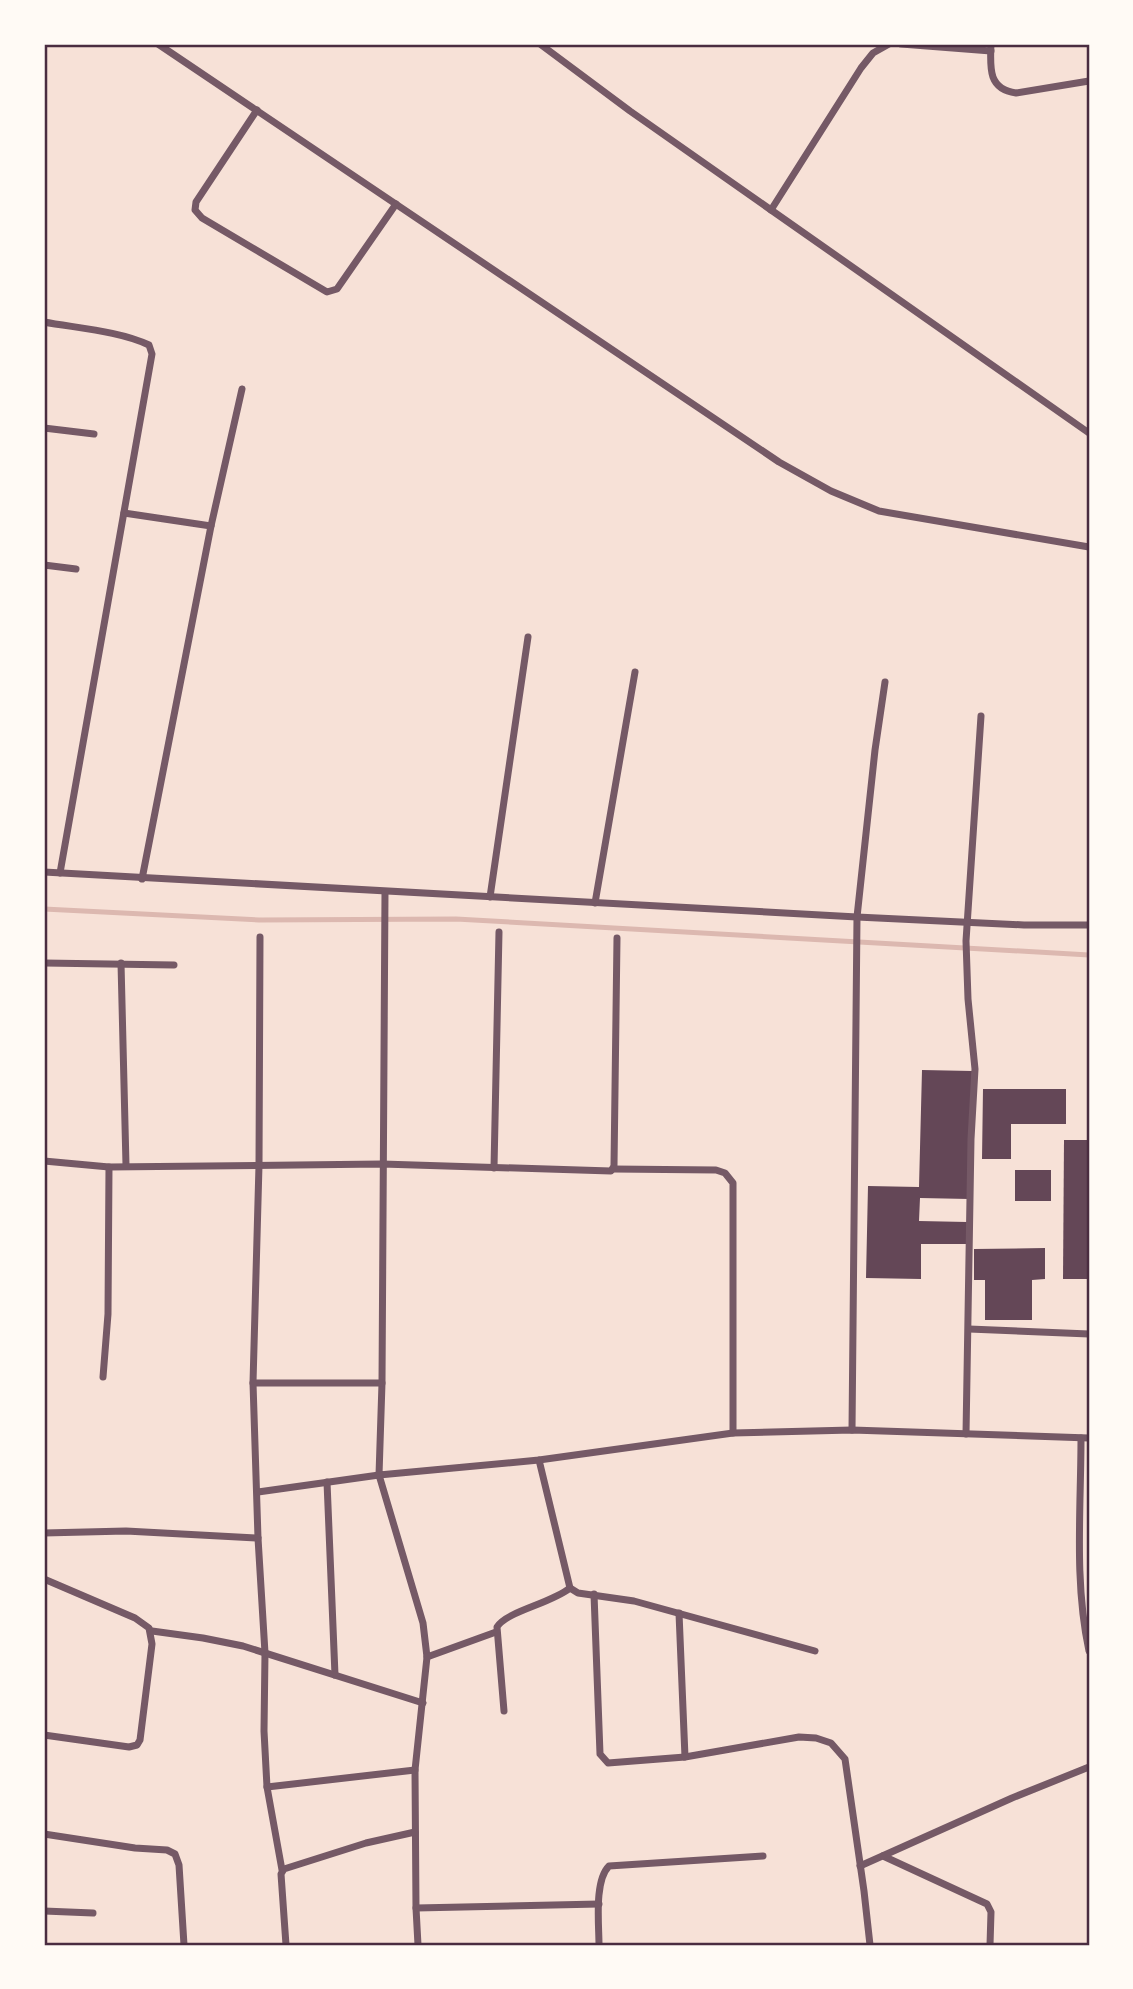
<svg xmlns="http://www.w3.org/2000/svg" width="1133" height="1989" font-family="'Open Sans',sans-serif">
<style>
.lines{fill:none;stroke-linecap:round;stroke-linejoin:round}
.stream{stroke:#dcb8b0;stroke-width:5}
.building{fill:#644757}
.minor{stroke:#755966;stroke-width:7}
.neatline{fill:none;stroke:#4a2c40;stroke-width:2.5}
</style>
<rect width="100%" height="100%" fill="#f7e1d7"/>
<g class="lines">
<polyline class="stream" points="44,909 259,920 456,919 1089,955"/>
</g>
<g class="building">
<polygon points="922,1070 972,1071 969,1199 920,1198 919,1221 967,1222 966,1244 921,1244 921,1279 866,1278 868,1186 919,1187"/>
<polygon points="983,1089 1066,1089 1066,1124 1011,1124 1011,1159 982,1159"/>
<polygon points="1064,1140 1089,1140 1089,1279 1063,1279"/>
<rect x="1015" y="1170" width="36" height="31"/>
<polygon points="1045,1248 1045,1279 1032,1280 1032,1320 985,1320 985,1280 974,1280 974,1249"/>
</g>
<g class="lines">
<g class="minor">
<polyline points="158,44 779,462 831,491 879,511 1089,547"/>
<polyline points="540,44 630,111 1089,433"/>
<polyline points="901,44 991,51"/>
<path d="M991 44C990 68 988 89 1016 93L1089 81"/>
<polyline points="257,110 196,202 195,210 202,218 327,292 337,289 396,204"/>
<polyline points="771,210 861,68 873,53 889,44"/>
<path d="M44 322C76 328 120 331 149 345L152 354 60 873"/>
<polyline points="44,428 94,434"/>
<polyline points="124,513 211,526 242,389"/>
<polyline points="44,565 76,569"/>
<polyline points="44,872 857,917 1024,925 1089,925"/>
<polyline points="142,879 211,526"/>
<polyline points="385,892 382,1383 379,1475 539,1460 733,1433 852,1430 1089,1438"/>
<polyline points="490,897 528,637"/>
<polyline points="595,903 635,672"/>
<polyline points="260,937 259,1165 253,1383 382,1383"/>
<polyline points="44,963 174,965"/>
<polyline points="121,963 126,1165"/>
<polyline points="44,1161 109,1167 382,1164 611,1171 614,1166 617,938"/>
<polyline points="494,1168 499,932"/>
<polyline points="613,1169 716,1170 725,1173 733,1183 733,1433"/>
<polyline points="969,1329 1089,1334"/>
<polyline points="103,1377 108,1314 109,1167"/>
<polyline points="253,1383 258,1538 265,1653 264,1731 267,1787 282,1870"/>
<polyline points="852,1430 857,917 875,750 885,682"/>
<polyline points="966,1434 971,1139 975,1069 968,999 966,941 981,716"/>
<path d="M1081 1438C1081 1508 1074 1582 1089 1651"/>
<polyline points="539,1460 570,1588 578,1593 634,1601 815,1651"/>
<polyline points="327,1482 335,1675"/>
<polyline points="258,1492 379,1475 423,1623 427,1657 415,1770 416,1908 418,1945"/>
<polyline points="44,1533 126,1531 258,1538"/>
<polyline points="44,1579 135,1618 149,1628 152,1644 140,1740 137,1745 129,1747 44,1735"/>
<polyline points="594,1594 600,1754 608,1763 685,1757 799,1737 816,1738 831,1743 845,1759 864,1891 870,1945"/>
<polyline points="679,1613 685,1757"/>
<polyline points="152,1631 203,1638 243,1646 423,1703"/>
<polyline points="427,1657 496,1632"/>
<path d="M504 1711 497 1627C507 1611 550 1604 570 1588"/>
<polyline points="267,1787 415,1770"/>
<polyline points="44,1834 135,1848 167,1850 175,1854 179,1865 184,1945"/>
<polyline points="883,1856 987,1904 991,1912 990,1945"/>
<polyline points="860,1866 1012,1798 1089,1767"/>
<polyline points="416,1908 599,1904"/>
<polyline points="44,1911 93,1913"/>
<polyline points="286,1945 281,1874 284,1869 366,1843 415,1832"/>
<path d="M599 1945C599 1924 594 1881 609 1866L763 1856"/>
</g>
</g>
<rect width="1133" height="1989" fill="none" stroke="#fffaf5" stroke-width="91"/>
<rect x="46" y="46" width="1042" height="1898" class="neatline"/>
</svg>
